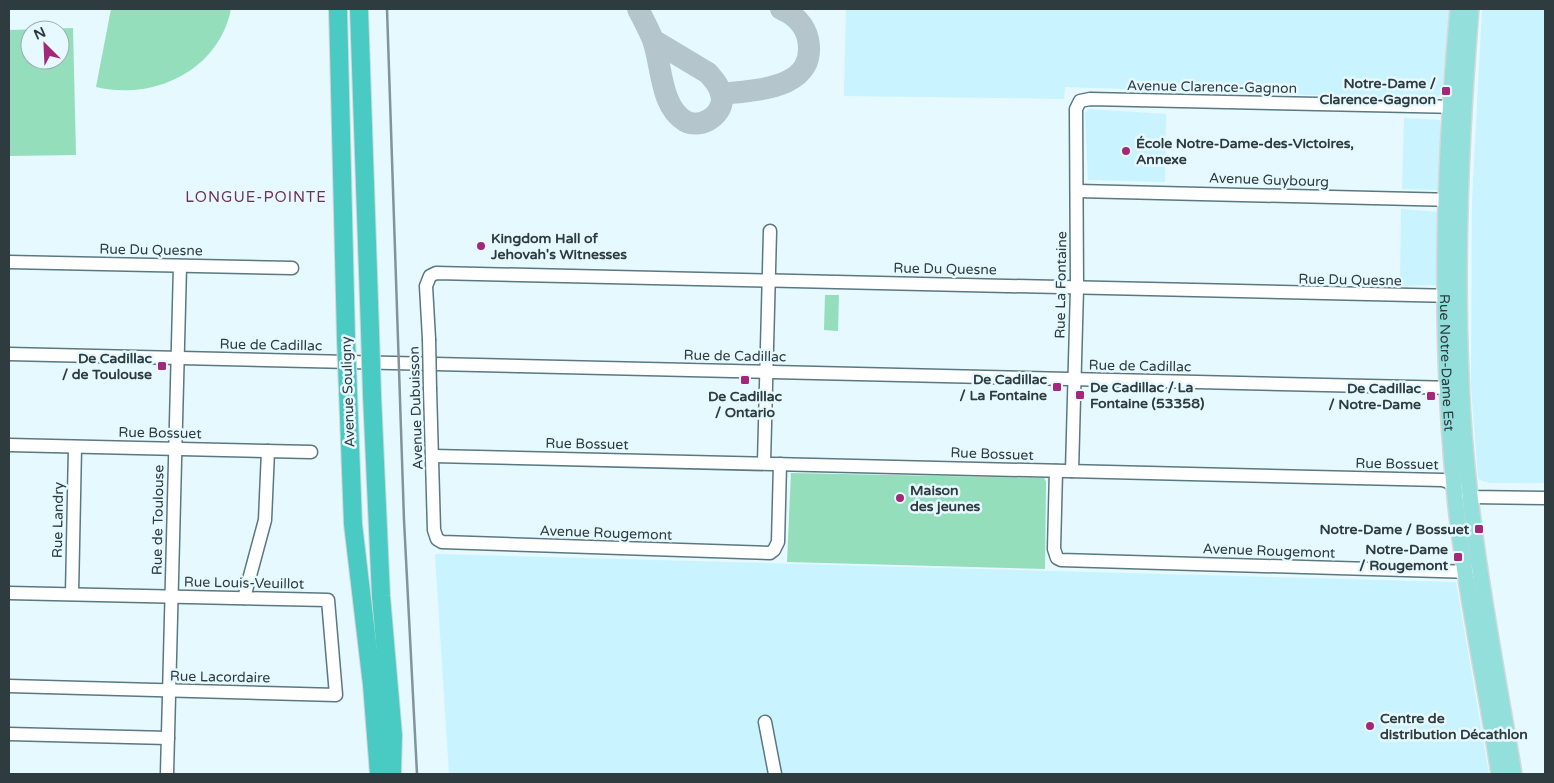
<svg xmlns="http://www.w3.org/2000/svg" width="1554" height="783" font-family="'Varela Round',sans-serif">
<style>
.built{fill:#c8f3ff}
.green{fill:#94debc;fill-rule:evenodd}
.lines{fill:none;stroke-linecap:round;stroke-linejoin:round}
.taxiway{stroke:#b4c6cc;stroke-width:22}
.minor-casing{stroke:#5a7880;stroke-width:15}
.major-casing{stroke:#d5d8d9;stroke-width:18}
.highway-casing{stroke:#d5d8d9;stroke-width:20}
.minor{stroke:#fff;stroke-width:12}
.major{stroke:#92dfdb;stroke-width:15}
.highway{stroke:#49cac3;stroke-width:18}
.rail{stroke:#839398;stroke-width:2.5}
.minor-bridge-casing{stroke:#5a7880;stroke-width:15;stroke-linecap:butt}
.highway-bridge-casing{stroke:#d5d8d9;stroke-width:20;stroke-linecap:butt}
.minor-bridge{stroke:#fff;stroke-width:12}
.highway-bridge{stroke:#49cac3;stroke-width:18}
.poi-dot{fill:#a4277a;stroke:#e5f9ff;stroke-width:2}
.labels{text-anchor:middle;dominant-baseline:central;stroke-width:5;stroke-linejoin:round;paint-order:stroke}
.poi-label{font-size:14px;font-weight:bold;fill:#2e3b3f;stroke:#e5f9ff;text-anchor:end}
.street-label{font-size:14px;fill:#2e3b3f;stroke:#e5f9ff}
.neighbourhood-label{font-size:15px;letter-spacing:1px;fill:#6f3157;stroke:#e5f9ff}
</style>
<rect width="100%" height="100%" fill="#e5f9ff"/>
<g class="built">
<polygon points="846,9 1450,9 1442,91 1437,99 1065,87 1064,99 844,96"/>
<polygon points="1482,9 1545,9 1545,483 1489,483 1478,479 1471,386 1472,201"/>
<polygon points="1089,109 1166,114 1165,182 1088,180 1085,113"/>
<polygon points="1404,118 1440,120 1440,186 1438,190 1402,189"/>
<polygon points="1401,209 1438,212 1437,285 1400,286"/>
<polygon points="435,554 1456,582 1489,774 449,774"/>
</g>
<g class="green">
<path d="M111 9H231C219 70 154 101 96 87Z"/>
<path d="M73 28 76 155 9 156V30ZM30 30H60V60H30Z"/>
<polygon points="825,295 839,295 838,331 824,330"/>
<polygon points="791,473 1044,478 1046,482 1045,569 787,562"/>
</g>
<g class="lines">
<g class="taxiway">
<path d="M638 9C643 19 649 30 653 40 662 65 660 106 685 121 700 129 721 117 722 100 722 89 715 81 708 73L653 40"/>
<path d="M721 94C754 90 818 90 808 39 805 25 794 14 781 9"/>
</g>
<defs>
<g id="minor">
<polyline points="1078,191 1455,200"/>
<polyline points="9,262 292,268"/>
<polyline points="429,339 426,286 430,276 436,273 1455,296"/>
<polyline points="9,354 1456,388"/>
<polyline points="430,389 434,530 437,539 442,542 770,553 774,550 778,542 780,464"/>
<polyline points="9,445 311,452"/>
<path d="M433 456 1442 480C1455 482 1459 493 1471 497L1545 498"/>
<polyline points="764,463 770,231"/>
<polyline points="1056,471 1054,549 1057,558 1061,560 1473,572"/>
<polyline points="1072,471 1077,288 1076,109 1080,101 1090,99 1460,107"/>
<polyline points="9,593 328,600 336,695 9,686"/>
<polyline points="72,594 75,447"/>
<polyline points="244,598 265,520 268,451"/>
<polyline points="765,722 775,774"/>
<polyline points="9,734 168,738"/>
<polyline points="167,774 180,266"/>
</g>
<g id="major">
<path id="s1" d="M1458 9C1443 172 1439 344 1456 507 1466 597 1486 685 1499 774"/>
<path d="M1471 9C1461 131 1456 253 1461 376 1465 510 1492 643 1514 774"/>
</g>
<g id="highway">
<polyline points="338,9 346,338"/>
<polyline points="359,9 370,331"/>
<polyline points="348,391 353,524 372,685 379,774"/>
<polyline points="372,395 381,596 393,735 392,774"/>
</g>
</defs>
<use href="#minor" class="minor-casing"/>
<use href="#major" class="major-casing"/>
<use href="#highway" class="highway-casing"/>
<use href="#minor" class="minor"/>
<use href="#major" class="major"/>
<use href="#highway" class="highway"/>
<polyline class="rail" points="387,9 404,520 417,774"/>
<defs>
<polyline id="minor-bridge" points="429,339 430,389"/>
<g id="highway-bridge">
<polyline points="370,331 372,395"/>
<polyline points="346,338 348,391"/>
</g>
</defs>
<use href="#minor-bridge" class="minor-bridge-casing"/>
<use href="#highway-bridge" class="highway-bridge-casing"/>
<use href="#minor-bridge" class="minor-bridge"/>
<use href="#highway-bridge" class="highway-bridge"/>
</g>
<g class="poi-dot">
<rect x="1441" y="86" width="10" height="10" rx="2.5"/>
<circle cx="1126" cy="151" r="5"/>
<circle cx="481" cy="246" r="5"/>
<rect x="157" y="361" width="10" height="10" rx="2.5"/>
<rect x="740" y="375" width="10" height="10" rx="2.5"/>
<rect x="1052" y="382" width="10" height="10" rx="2.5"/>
<rect x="1075" y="390" width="10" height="10" rx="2.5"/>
<rect x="1426" y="391" width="10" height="10" rx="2.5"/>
<circle cx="900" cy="498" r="5"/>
<rect x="1474" y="524" width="10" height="10" rx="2.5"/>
<rect x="1453" y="552" width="10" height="10" rx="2.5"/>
<circle cx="1370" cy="726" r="5"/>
</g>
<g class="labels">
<g class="poi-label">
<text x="1436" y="83">Notre-Dame /<tspan x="1436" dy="16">Clarence-Gagnon</tspan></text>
<text x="1136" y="143" text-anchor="start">École Notre-Dame-des-Victoires,<tspan x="1136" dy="16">Annexe</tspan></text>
<text x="491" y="238" text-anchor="start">Kingdom Hall of<tspan x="491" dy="16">Jehovah's Witnesses</tspan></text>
<text x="152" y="358">De Cadillac<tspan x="152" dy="16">/ de Toulouse</tspan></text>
<text x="1047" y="379">De Cadillac<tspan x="1047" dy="16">/ La Fontaine</tspan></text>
<text x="1090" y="387" text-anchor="start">De Cadillac / La<tspan x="1090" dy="16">Fontaine (53358)</tspan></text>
<text x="1421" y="388">De Cadillac<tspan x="1421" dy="16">/ Notre-Dame</tspan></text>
<text x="745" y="396" text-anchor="middle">De Cadillac<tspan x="745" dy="16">/ Ontario</tspan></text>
<text x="910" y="490" text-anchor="start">Maison<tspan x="910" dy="16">des jeunes</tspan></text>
<text x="1469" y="529">Notre-Dame / Bossuet</text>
<text x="1448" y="549">Notre-Dame<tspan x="1448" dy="16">/ Rougemont</tspan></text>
<text x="1380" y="718" text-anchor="start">Centre de<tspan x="1380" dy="16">distribution Décathlon</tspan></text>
</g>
<g class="street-label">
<text transform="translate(1212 87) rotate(1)">Avenue Clarence-Gagnon</text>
<text transform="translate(1269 180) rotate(2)">Avenue Guybourg</text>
<text transform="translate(151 250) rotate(1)">Rue Du Quesne</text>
<text transform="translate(945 269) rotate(1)">Rue Du Quesne</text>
<text transform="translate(1350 280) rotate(1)">Rue Du Quesne</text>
<text transform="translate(1061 285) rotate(-89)">Rue La Fontaine</text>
<text transform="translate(271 345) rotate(1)">Rue de Cadillac</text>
<text transform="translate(735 356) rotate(1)">Rue de Cadillac</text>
<text stroke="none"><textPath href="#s1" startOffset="354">Rue Notre-Dame Est</textPath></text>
<text transform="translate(1140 366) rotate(1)">Rue de Cadillac</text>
<text transform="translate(348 392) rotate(-92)">Avenue Souligny</text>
<text transform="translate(416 408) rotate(-92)">Avenue Dubuisson</text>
<text transform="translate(160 433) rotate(1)">Rue Bossuet</text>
<text transform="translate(587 444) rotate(1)">Rue Bossuet</text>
<text transform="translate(992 454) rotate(2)">Rue Bossuet</text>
<text transform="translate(1397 464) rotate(1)">Rue Bossuet</text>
<text transform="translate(58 520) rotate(-89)">Rue Landry</text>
<text transform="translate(158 520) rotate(-89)">Rue de Toulouse</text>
<text transform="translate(606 533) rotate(2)">Avenue Rougemont</text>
<text transform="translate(1269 551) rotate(2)">Avenue Rougemont</text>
<text transform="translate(244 583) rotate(1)">Rue Louis-Veuillot</text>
<text transform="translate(220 677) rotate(1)">Rue Lacordaire</text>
</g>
<g class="neighbourhood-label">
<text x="256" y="197">LONGUE-POINTE</text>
</g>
</g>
<rect width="1554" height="783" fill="none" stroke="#2e3b3f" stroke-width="20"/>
<g transform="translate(45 45) rotate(336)"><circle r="24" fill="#e5f9ff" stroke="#9cadb2"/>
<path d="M0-4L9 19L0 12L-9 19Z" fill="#a4277a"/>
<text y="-8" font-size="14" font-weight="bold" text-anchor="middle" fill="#2e3b3f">N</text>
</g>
</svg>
